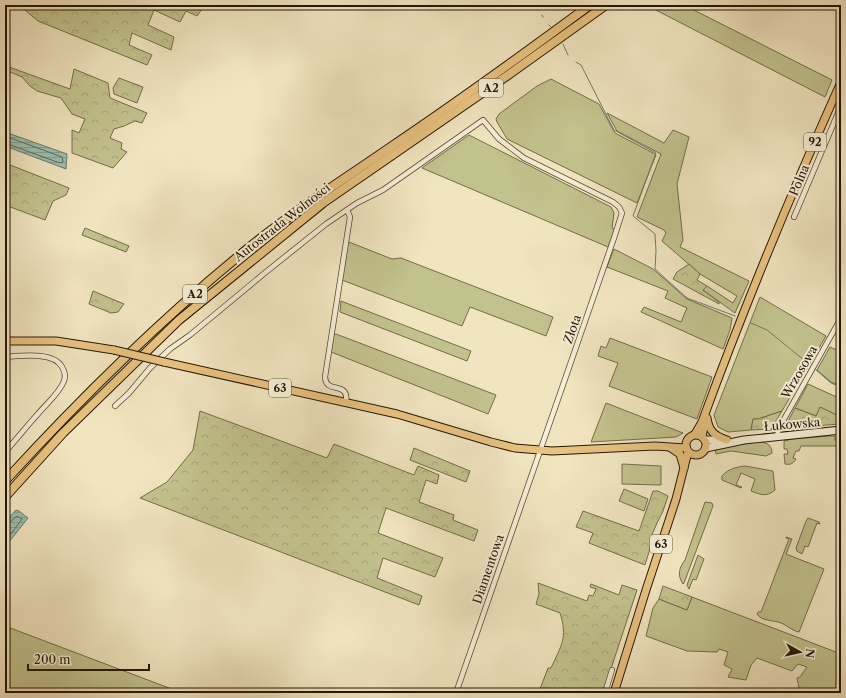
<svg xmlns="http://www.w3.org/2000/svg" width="846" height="698" font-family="'Libre Caslon Text',serif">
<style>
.green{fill:#c2c28d;stroke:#746c48}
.forest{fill:url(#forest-crowns);stroke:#746c48}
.water{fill:url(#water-rules);stroke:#6c7b6a}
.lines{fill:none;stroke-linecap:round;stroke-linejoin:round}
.shore{stroke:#606a59;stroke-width:1}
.stream{stroke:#6c7b6a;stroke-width:1}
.minor-casing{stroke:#584a32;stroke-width:6}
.secondary-casing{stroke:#251603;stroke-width:9}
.primary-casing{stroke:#251603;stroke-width:9}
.motorway-casing{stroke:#251603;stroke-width:10}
.minor{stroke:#f6eed6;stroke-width:4.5}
.secondary{stroke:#f6eed6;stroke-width:7}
.primary{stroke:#e8c280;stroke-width:7}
.motorway{stroke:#e8c280;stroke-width:8}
.primary-bridge-casing{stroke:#251603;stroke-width:9;stroke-linecap:butt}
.primary-bridge{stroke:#e8c280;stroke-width:7}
.labels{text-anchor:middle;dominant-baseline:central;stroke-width:4;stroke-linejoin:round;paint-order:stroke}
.shield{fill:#f6eed6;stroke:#645742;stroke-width:1}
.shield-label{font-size:11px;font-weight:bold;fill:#251603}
.street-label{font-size:12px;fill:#251603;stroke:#f6eed6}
</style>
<defs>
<pattern id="forest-crowns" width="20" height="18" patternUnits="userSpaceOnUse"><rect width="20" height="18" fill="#c2c28d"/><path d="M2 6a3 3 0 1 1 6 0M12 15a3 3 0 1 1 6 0" fill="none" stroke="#a7a678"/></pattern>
<pattern id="water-rules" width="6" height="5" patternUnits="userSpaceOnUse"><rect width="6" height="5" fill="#9bbfaf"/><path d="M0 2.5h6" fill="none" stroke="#85a395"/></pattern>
</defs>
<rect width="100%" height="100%" fill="#f1e5c0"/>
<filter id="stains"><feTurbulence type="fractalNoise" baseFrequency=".005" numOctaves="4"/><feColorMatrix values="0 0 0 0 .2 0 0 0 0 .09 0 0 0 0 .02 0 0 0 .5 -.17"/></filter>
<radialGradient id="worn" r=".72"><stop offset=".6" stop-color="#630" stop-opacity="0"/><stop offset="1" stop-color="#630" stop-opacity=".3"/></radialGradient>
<g class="green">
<polygon points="649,5 684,5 832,80 825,97 648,6"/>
<polygon points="551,79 599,104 615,133 655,154 656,155 637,203 507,139 497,122 496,119 499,114 537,86"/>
<polygon points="607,113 664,143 673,130 689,137 677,184 683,240 680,247 749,281 735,313 703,290 707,286 733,303 737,296 700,274 662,241 666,233 664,230 637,217 661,154 617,131"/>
<polygon points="469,135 611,207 614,213 612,228 615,229 608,247 422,168"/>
<polygon points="347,242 349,242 392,259 401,258 553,317 546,336 470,307 462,326 342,280"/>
<polygon points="614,249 653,269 687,299 732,318 730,330 723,349 641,312 644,307 681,322 687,308 665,298 668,291 607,267"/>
<polygon points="760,297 826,336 782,411 758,419 753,419 751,430 728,432 718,427 714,415"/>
<polygon points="341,301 471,351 467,361 340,312"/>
<polygon points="336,334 496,395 488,414 331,352 333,335"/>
<polygon points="610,338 712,377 697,419 609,386 618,363 598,356 601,346 606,348"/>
<polygon points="830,347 841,352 841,386 831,382 817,370"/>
<polygon points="808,384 841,399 841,417 820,408 816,416 795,408"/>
<polygon points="606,403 683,433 676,437 591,442"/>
<path d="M829 436H835V440L841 439V446H801L799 451H796L793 458 796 459C793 464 790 465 785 464L784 454H788L787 449H784V441L792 439Z"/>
<path d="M756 442C764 442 772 443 772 453L766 456 731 451 716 454 715 448Z"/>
<polygon points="622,464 661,466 661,485 622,484"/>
<path d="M745 466 773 471 775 490C767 497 761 495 751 491L755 479 741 473 736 485 742 487 741 488 722 480V476C728 469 736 467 745 466Z"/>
<polygon points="624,489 648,499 644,511 619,501"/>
<path d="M705 502 712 503 713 506 684 583 683 584C677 575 679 568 685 560Z"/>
<polygon points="808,518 819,522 820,524 817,523 808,547 805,546 802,554 797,551 796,548 806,521"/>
<path d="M786 537 792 539 786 554 824 569 799 632C792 631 786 624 778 622 771 620 762 621 757 614L758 612H761L789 539 786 538Z"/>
<polygon points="698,555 704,559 696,580 693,579 689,589 687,585"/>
<polygon points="692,597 841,654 841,693 800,693 797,678 800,677 807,667 798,664 792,671 757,658 751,665 746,680 728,677 732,669 724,665 728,652 719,649 717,652 687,651 646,636 653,608 659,599 687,610"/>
<polygon points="5,626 177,691 176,693 5,693"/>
</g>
<g class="forest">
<polygon points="19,5 211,5 211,8 205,5 197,16 186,11 180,22 154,10 148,25 174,37 171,50 132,33 129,45 152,55 147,65 38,21"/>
<polygon points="9,67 70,89 74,69 108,83 110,98 147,113 142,123 135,121 124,126 114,129 110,138 122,143 121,149 127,152 113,168 72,153 72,130 79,133 85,119 72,114 61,98 37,91 30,86 22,77 8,71"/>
<polygon points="119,78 143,87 137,103 114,94 113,88"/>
<polygon points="5,163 69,188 66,195 53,201 45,220 5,205"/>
<polygon points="85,228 129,246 126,252 82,235"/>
<polygon points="689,264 700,274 697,280 707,286 703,290 719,302 719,304 673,279 677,272"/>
<polygon points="93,291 124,304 118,312 111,313 89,304"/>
<polygon points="820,407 841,417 840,424 787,428 785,427 795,408 816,416"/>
<polygon points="200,411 327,458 334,444 414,475 418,466 439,475 437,484 426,480 419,502 454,515 453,520 478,530 474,541 386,508 378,533 443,558 435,577 383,558 377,578 422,596 419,605 140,498 167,482 193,450"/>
<polygon points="782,411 771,429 751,430 753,419 758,419"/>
<polygon points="414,448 470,471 466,482 410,460"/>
<polygon points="653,491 658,491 668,496 663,511 657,523 651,537 651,545 645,565 589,543 593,533 576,527 583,511 639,531"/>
<path d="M538 583 587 601 589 595 593 596 596 589 590 587 591 584 619 595 622 585 637 590 603 693H550L540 689 548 668H551C561 646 568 638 560 613L536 604 539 594Z"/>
<polygon points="663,586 692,597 687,610 659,599"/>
</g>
<g class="water">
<polygon points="5,132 67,154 66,169 5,146"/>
<polygon points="16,510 19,511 28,518 5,547 5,522"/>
</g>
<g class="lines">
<g class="shore">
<polyline points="5,136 62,157 63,162 61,163 57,162 5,143"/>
<polyline points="5,524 9,523 17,516 22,519 5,542"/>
</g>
<g class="stream">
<polyline points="530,5 538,10"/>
<polyline points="542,15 543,17"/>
<polyline points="549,25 551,27"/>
<polyline points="563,44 568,55"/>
<polyline points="576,62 581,65 614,130 656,153 633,216 655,234 656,251 655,269 687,298 735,316"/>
<polyline points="751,323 767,330 810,365"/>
<polyline points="816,370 831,383 841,387"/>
</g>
<defs>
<g id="minor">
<polyline points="794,217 841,106"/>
<path d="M5 357C20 356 54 351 62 367 65 372 66 376 64 381 59 394 45 405 37 415 26 427 16 440 5 452"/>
<path d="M346 402C349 380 326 395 325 377L350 217 347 210"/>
<polyline points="115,406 129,393 150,368 170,349 190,335 266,272 326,224 357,203 383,190 483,120 499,139 524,158 613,202 619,207 622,213 614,238 456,693"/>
<polyline points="777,436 779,428 841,318"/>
<polyline points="605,693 612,670"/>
</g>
<g id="secondary">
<polyline points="705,440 722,440"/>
<polyline points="706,448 744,440 841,430"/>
</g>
<g id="primary">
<polyline points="5,341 56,341 114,350"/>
<polyline points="164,362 397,414 491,442 515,448 552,451 655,446 686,448"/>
<path d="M707 418C709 432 715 436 727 440"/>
<path d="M695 434 702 422C744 307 791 194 841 82"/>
<circle cx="696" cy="445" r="10"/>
<polyline points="702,436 705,423"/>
<polyline points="671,448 680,454 684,468"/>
<polyline points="614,693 646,590 676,499 688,452"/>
</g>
<g id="motorway">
<path d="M5 481C80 399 160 320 246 250 292 212 343 180 392 146 459 101 525 53 590 5"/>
<polyline points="5,497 63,433 179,320 323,203 511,73 606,5"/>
</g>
</defs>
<use href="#minor" class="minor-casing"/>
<use href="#secondary" class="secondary-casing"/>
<use href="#primary" class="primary-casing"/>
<use href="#motorway" class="motorway-casing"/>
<use href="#minor" class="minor"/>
<use href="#secondary" class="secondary"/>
<use href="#primary" class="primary"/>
<use href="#motorway" class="motorway"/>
<defs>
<polyline id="primary-bridge" points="114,350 164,362"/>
</defs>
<use href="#primary-bridge" class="primary-bridge-casing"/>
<use href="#primary-bridge" class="primary-bridge"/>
</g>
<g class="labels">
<g class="shield">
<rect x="479" y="79" width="24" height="18" rx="3"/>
<rect x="804" y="133" width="22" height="18" rx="3"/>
<rect x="183" y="285" width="24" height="18" rx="3"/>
<rect x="269" y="379" width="22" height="18" rx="3"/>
<rect x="650" y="535" width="22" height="18" rx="3"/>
</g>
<g class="shield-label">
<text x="491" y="88">A2</text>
<text x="815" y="142">92</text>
<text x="195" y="294">A2</text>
<text x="280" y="388">63</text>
<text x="661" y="544">63</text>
</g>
<g class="street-label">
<text transform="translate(799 180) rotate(-67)">Polna</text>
<text transform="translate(282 222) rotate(-38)">Autostrada Wolności</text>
<text transform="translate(572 329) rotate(-70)">Złota</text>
<text transform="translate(799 372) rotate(-60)">Wrzosowa</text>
<text transform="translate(792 424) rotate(-5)">Łukowska</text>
<text transform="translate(488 569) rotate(-71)">Diamentowa</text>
</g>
</g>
<rect width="846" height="698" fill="none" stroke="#f1e5c0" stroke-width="20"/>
<rect x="6" y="6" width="834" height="686" fill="none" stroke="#251603" stroke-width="2"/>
<rect x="10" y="10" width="826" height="678" fill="none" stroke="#251603"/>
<g transform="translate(800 652) rotate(98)" stroke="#f6eed6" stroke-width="3" paint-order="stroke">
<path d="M0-3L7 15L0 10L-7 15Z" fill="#251603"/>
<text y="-6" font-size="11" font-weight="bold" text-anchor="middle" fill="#251603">N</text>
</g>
<path d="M28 664v6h121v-6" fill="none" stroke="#251603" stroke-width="2"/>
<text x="34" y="664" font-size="12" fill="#251603" stroke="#f6eed6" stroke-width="3" paint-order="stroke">200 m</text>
<rect width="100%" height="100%" filter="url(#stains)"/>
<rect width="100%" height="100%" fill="url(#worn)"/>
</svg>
